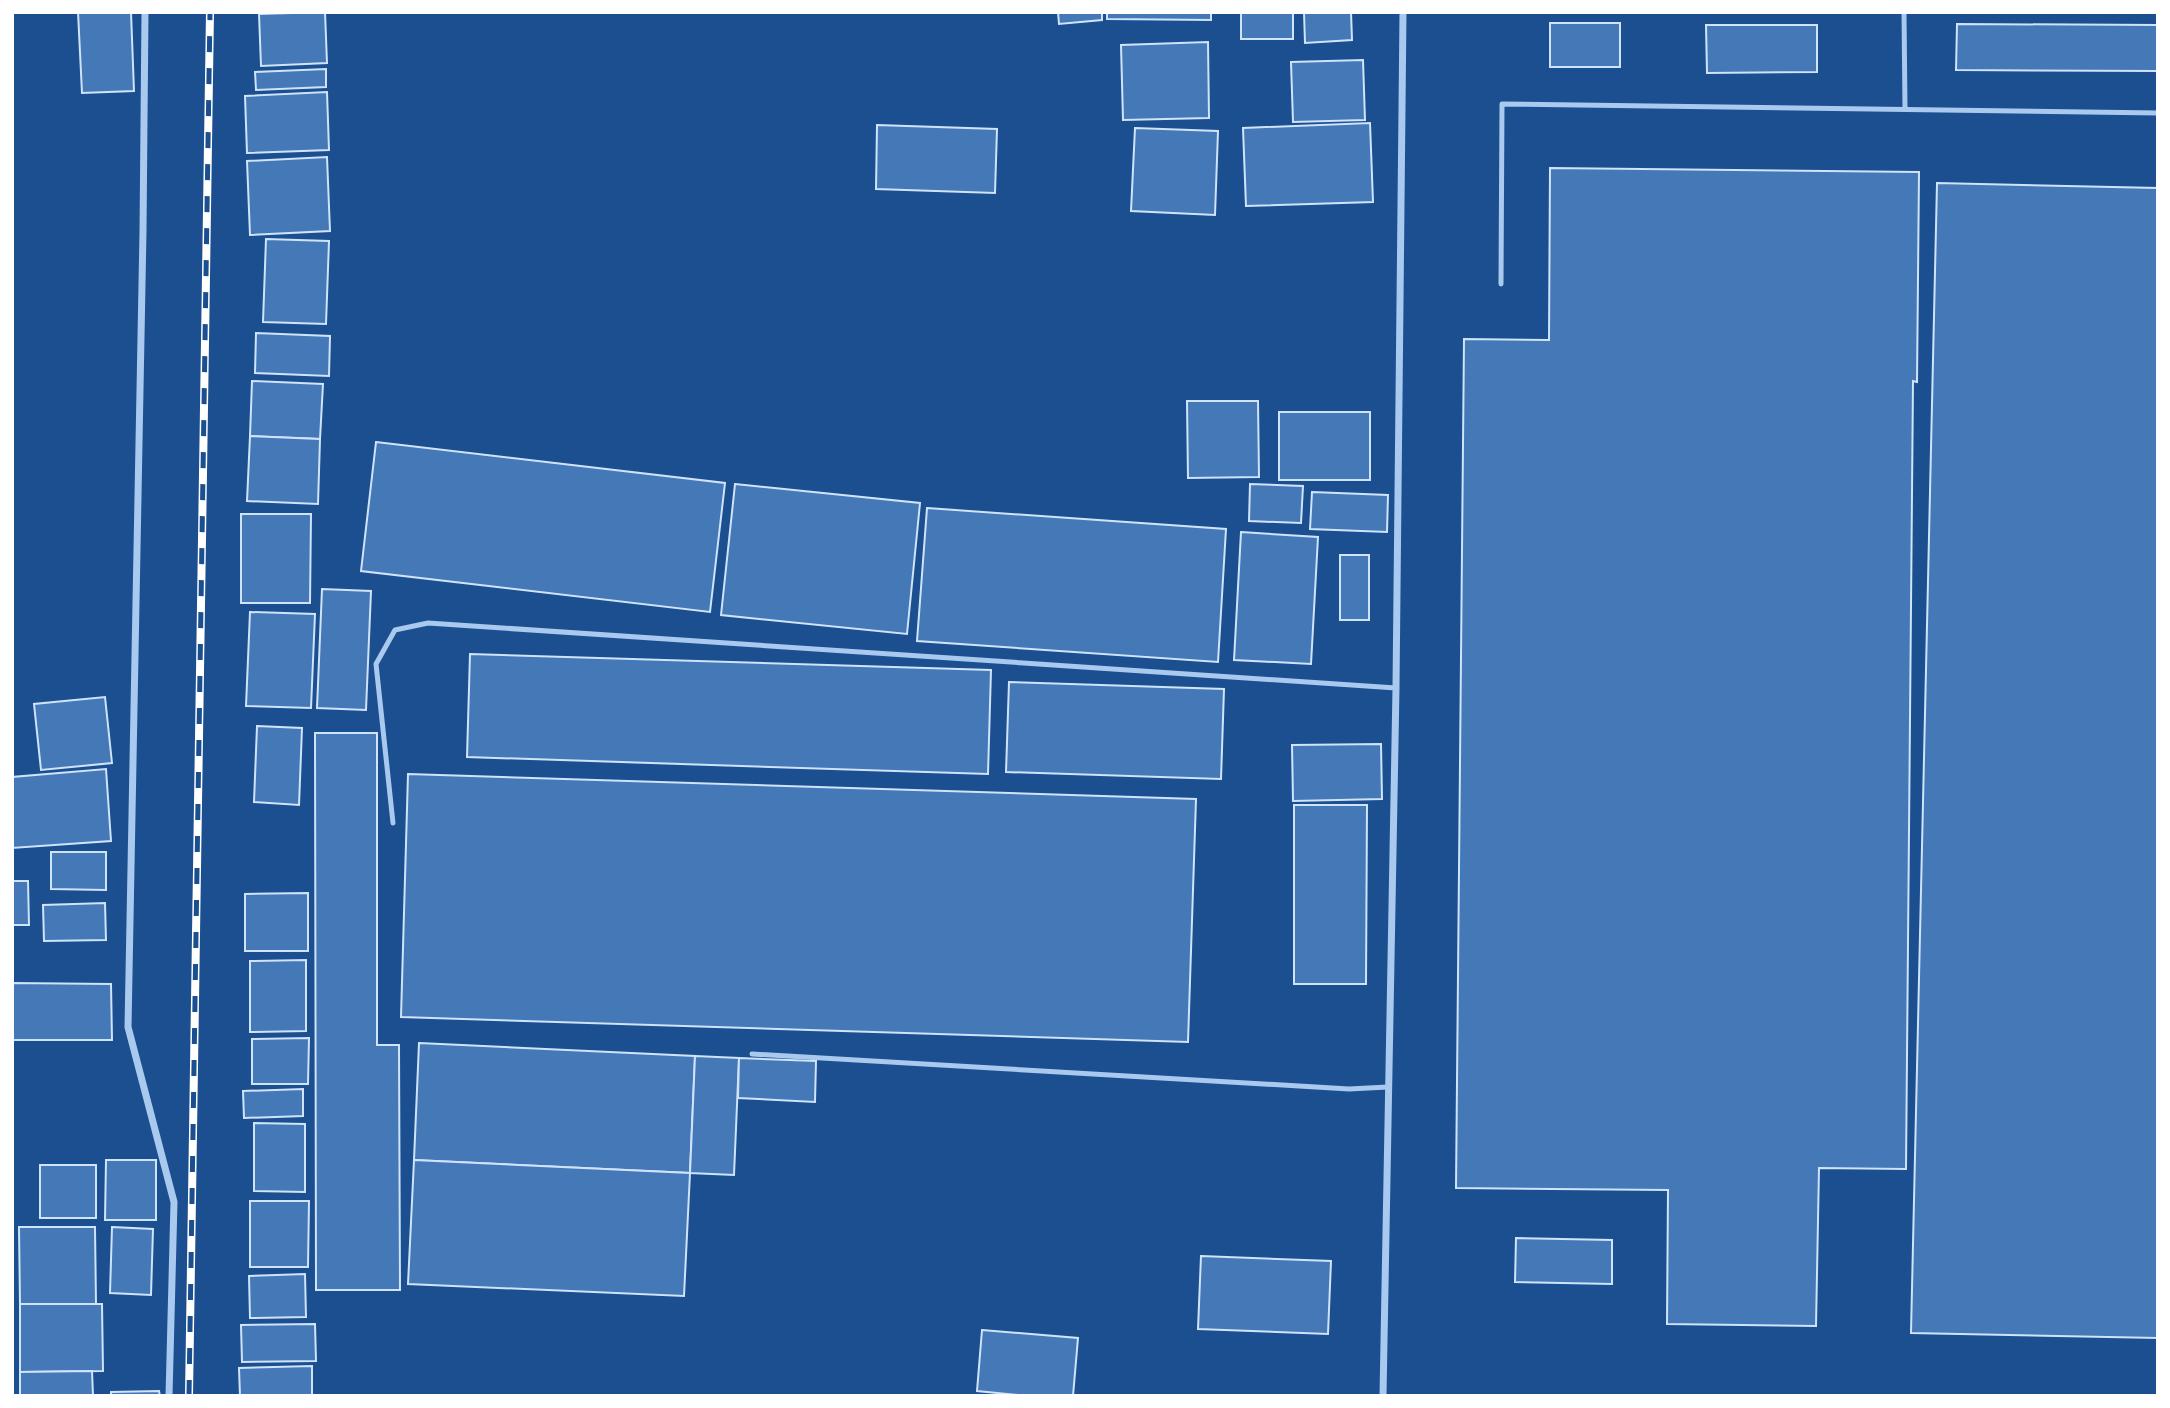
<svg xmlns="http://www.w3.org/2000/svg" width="2170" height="1408" font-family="Signika,sans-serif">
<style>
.building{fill:#4478b7;stroke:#cfe3fa;stroke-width:2}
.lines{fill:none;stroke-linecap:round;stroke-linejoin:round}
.lane{stroke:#a9c9ee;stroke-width:5}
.street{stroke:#a9c9ee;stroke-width:7}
.rail-casing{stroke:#fff;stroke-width:8}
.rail{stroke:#1b4f8f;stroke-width:5;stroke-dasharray:16;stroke-linecap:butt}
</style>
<rect width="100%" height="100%" fill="#1b4f8f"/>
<g class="building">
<polygon points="78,12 131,12 134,91 82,93"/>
<polygon points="325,12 327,63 261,66 259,14"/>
<polygon points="1058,12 1102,12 1102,20 1059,24"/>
<polygon points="1107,12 1211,12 1211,20 1107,19"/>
<rect x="1241" y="12" width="52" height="27"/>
<polygon points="1304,12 1351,12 1352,40 1305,43"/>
<rect x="1550" y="23" width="70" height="44"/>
<polygon points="1957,24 2158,25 2158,71 1956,70"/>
<polygon points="1706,25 1817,25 1817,72 1707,73"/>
<polygon points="1208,42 1209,118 1123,120 1121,45"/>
<polygon points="1363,60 1365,120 1293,122 1291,62"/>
<polygon points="326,69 326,87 256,90 255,72"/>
<polygon points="327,92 329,150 247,153 245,96"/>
<polygon points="1370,123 1373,202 1246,206 1243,128"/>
<polygon points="877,125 997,129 995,193 876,189"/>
<polygon points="1135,128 1218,131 1215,215 1131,211"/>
<polygon points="327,157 330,231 250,235 247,161"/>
<polygon points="1550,168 1919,172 1917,382 1913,381 1906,1169 1819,1168 1816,1326 1667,1324 1668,1190 1456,1188 1464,339 1549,340"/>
<polygon points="1937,183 2158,188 2158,1338 1911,1333"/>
<polygon points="266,239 329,241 326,324 263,322"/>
<polygon points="256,333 330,336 329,376 255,373"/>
<polygon points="252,381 323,384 320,439 250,436"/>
<polygon points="1187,401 1258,401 1259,477 1188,478"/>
<rect x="1279" y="412" width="91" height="68"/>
<polygon points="250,436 320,439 318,504 247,501"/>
<polygon points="376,442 725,483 710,612 361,571"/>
<polygon points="735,484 920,503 907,634 721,615"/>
<polygon points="1250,484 1303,486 1301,523 1249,521"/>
<polygon points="1312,492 1388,495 1387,532 1310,529"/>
<polygon points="927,508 1226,529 1218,662 917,641"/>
<polygon points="241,514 311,514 310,603 241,603"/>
<polygon points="1241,532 1318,537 1311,664 1234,660"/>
<rect x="1340" y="555" width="29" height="65"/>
<polygon points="322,589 371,591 366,710 317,708"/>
<polygon points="250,612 315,614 311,708 246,706"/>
<polygon points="470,654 991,670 988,774 467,757"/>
<polygon points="1009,682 1224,689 1221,779 1006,772"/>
<polygon points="105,697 112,763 41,770 34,704"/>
<polygon points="257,726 302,728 299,805 254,802"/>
<polygon points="315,733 377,733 377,1045 399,1045 400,1290 316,1290"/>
<polygon points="1381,744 1382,799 1293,801 1292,745"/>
<polygon points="106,769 111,841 12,848 12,777"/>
<polygon points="408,774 1196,799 1188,1042 401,1017"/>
<polygon points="1294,805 1367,805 1366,984 1294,984"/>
<polygon points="51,852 106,852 106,890 51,889"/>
<polygon points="12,881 28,881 29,925 12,925"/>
<polygon points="308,893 308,951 245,951 245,894"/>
<polygon points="105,903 106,940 44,941 43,905"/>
<polygon points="306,960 306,1031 250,1032 250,961"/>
<polygon points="12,983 111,984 112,1040 12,1040"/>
<polygon points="309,1038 308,1084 252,1084 252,1039"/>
<polygon points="419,1043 695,1056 690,1173 414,1160"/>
<polygon points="695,1056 739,1058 734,1175 690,1173"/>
<polygon points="739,1058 816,1061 815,1102 738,1098"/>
<polygon points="303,1089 303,1116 244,1118 243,1091"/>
<polygon points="254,1123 305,1124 305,1192 254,1191"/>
<polygon points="106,1160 156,1160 156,1220 105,1220"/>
<polygon points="414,1160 690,1173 684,1296 408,1284"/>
<rect x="40" y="1165" width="56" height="53"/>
<polygon points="250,1201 309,1201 308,1267 250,1267"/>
<polygon points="19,1227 95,1227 96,1304 20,1304"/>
<polygon points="112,1227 153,1229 151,1295 110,1293"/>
<polygon points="1516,1238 1612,1240 1612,1284 1515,1282"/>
<polygon points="1201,1256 1331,1261 1328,1334 1198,1329"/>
<polygon points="305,1274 306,1317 250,1318 249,1276"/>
<polygon points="20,1304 102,1304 103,1371 20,1372"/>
<polygon points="315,1324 316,1361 242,1362 241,1325"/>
<polygon points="982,1330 1078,1338 1073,1396 1028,1396 977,1391"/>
<polygon points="312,1366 312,1396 240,1396 239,1368"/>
<polygon points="92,1371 93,1396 20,1396 20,1372"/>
<polygon points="159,1391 160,1396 111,1396 111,1392"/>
</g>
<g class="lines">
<g class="lane">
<polyline points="1904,12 1905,109"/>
<polyline points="1501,284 1502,104 2158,113"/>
<polyline points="393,823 376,664 395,630 428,623 1396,688"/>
<polyline points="752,1054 1349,1089 1388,1087"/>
</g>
<g class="street">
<polyline points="145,12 143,231 128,1027 174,1202 169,1396"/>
<polyline points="1383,1396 1396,688 1403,12"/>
</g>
<defs>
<polyline id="rail" points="189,1396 210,12"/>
</defs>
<use href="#rail" class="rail-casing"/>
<use href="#rail" class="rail"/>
</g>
<rect width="2170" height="1408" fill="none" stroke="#ffffff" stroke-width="28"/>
</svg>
